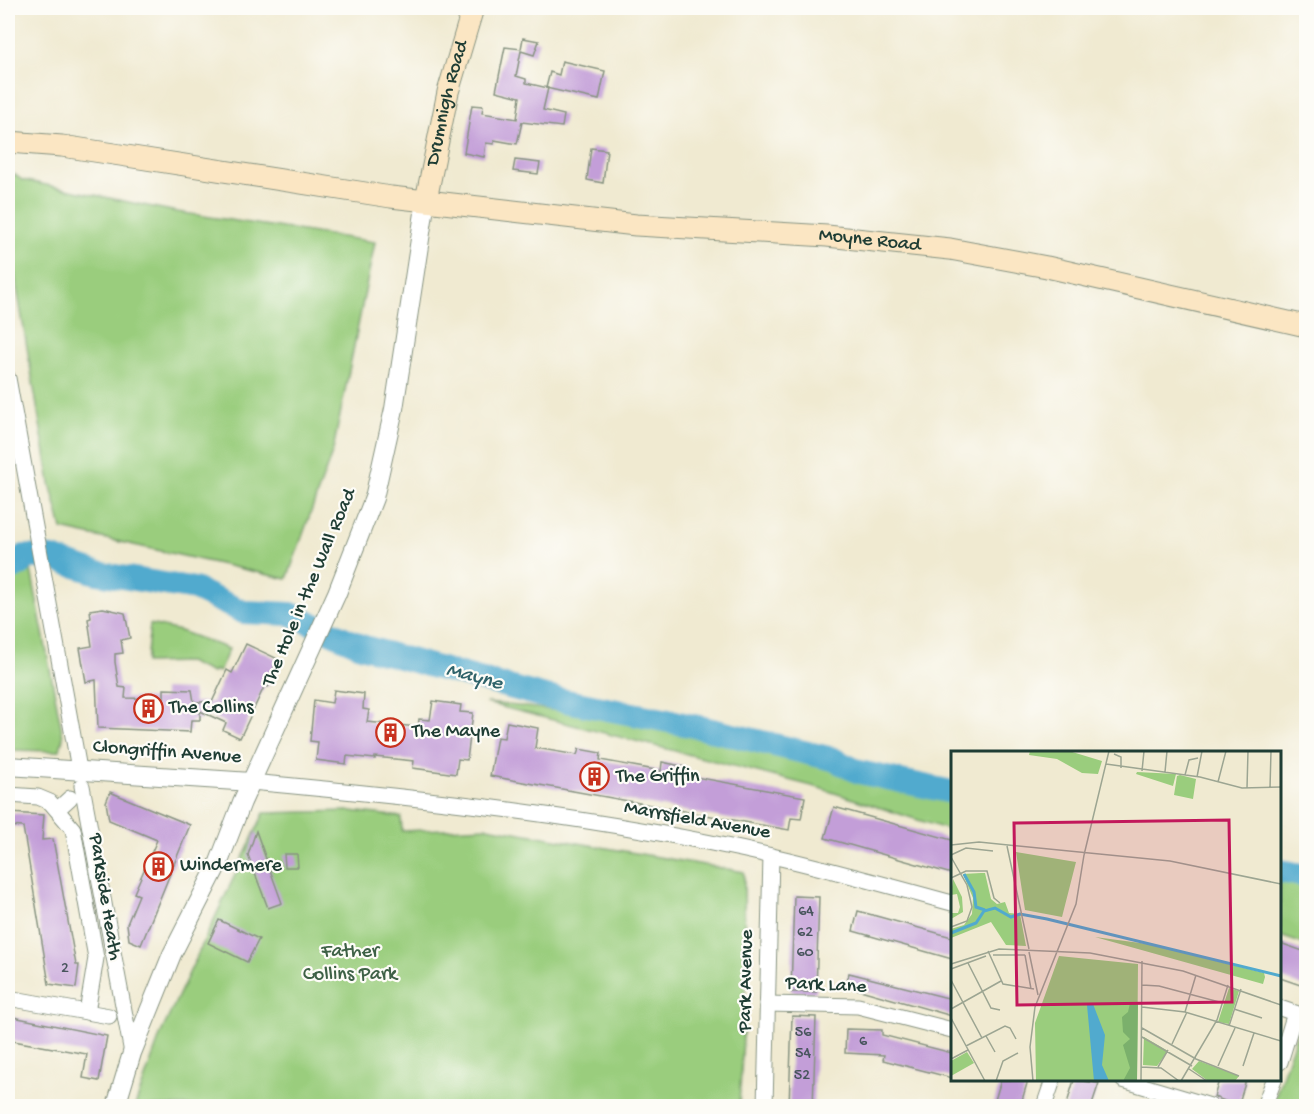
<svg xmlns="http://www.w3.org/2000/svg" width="1314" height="1114" font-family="'Gochi Hand',sans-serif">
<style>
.green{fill:#9acd7d;stroke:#5c8558;stroke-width:1.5}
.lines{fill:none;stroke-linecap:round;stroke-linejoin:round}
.river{stroke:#51aace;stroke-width:24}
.building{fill:#c39ed8}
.minor-casing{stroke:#889482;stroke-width:17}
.tertiary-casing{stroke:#889482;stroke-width:20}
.secondary-casing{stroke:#889482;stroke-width:23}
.minor{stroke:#fff;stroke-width:15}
.tertiary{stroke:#fff;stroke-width:18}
.secondary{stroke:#fbe6c3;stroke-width:21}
.labels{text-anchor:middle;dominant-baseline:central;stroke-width:4.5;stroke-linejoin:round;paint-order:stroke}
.number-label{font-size:16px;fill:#48555d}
.street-label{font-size:20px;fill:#1f3d34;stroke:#fdfcf7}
.poi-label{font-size:20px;fill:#1f3d34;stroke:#fdfcf7;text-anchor:start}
.park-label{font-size:20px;fill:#3e6146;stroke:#fdfcf7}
.water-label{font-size:21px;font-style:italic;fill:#30636a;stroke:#fdfcf7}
.inset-river{fill:none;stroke:#51aace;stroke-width:3}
.inset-road{fill:none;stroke:#9ca592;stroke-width:1.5}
.view{fill:#c2185b;fill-opacity:0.15;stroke:#c2185b;stroke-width:3}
.inset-edge{fill:none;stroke:#1f3d34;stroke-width:3}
</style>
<rect width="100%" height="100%" fill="#fdfcf7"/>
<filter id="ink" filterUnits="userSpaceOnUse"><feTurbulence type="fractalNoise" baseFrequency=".0167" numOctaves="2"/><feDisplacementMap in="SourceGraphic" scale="12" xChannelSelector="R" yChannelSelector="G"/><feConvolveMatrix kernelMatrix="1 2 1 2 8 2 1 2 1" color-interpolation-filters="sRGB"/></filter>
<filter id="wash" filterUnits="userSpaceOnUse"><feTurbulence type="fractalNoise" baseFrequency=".008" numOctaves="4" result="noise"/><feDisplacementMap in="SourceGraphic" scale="24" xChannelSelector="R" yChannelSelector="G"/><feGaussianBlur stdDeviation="1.35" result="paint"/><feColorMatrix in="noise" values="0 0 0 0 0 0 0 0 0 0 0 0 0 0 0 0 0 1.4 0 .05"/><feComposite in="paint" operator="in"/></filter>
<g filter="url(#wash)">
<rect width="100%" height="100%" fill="#f0ead1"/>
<g class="green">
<polygon points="14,174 22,180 177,212 375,242 333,450 287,579 62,529 50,483 8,235 8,183"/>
<polygon points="8,552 28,554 63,737 60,750 57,751 8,750"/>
<polygon points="150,624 180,631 229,649 219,672 214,670 212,673 188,662 146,663"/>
<path d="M486 703C643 716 800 753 952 793V831L816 787Z"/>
<polygon points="351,811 401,817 402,831 487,827 744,872 745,1004 739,1106 135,1106 161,1033 264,813"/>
<polygon points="1280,878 1306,885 1306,945 1280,936"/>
<polygon points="1298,1030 1306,1033 1306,1106 1272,1106"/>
</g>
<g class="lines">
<g class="river">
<polyline points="8,571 21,564 24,556 52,558 97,573 195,589 243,612 291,614 361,646 431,666 546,697 699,727 833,759 859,772 952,792"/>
<polyline points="1280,871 1306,876"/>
</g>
</g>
<g id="blocks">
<g class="building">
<polygon points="523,38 539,41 534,55 521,51 516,76 526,79 526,83 548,88 543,110 564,115 562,127 522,122 517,144 494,140 494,144 486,143 484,157 464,153 472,105 483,106 482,113 517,119 520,97 496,91 505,47 521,49"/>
<polygon points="562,61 605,71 599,100 546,88 550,72 559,75"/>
<polygon points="591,148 607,150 603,183 587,180"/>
<polygon points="515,160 540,163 538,174 513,171"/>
<polygon points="103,608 125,613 130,638 121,640 123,653 115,654 115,662 119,687 126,688 125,698 164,699 164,689 192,690 194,702 212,702 227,670 232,673 246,644 278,659 274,667 277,668 268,687 265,685 240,738 223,730 226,723 200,711 200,720 191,720 190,732 98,728 96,680 86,682 80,648 92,646 88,619 91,618 90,610"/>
<polygon points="334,690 364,694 363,709 369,710 367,722 418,727 419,719 430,720 433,701 461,705 460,712 473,713 467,760 458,759 456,774 413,768 414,761 375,757 375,759 347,756 346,764 316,760 318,742 310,741 314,700 332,703"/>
<polygon points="507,722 538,728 535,748 577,755 579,749 601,753 600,760 661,771 662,762 686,767 684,775 805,797 801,819 791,818 789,830 490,776 497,737 504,738"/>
<polygon points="110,792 190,825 141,945 129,940 127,924 139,895 134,893 157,840 109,820 106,802"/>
<polygon points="834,807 952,840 952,874 825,838"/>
<polygon points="8,813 44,815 42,840 53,839 76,965 79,965 76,988 49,984 23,827 8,826"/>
<polygon points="256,831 282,903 268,908 248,855"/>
<polygon points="284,854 297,854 298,867 285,867"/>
<polygon points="794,896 819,897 816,992 791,992"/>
<polygon points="858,911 952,937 952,959 853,931"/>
<polygon points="219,920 259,939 247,962 208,943"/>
<polygon points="1280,943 1306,952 1306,987 1280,978"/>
<polygon points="849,973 952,999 952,1016 846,986"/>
<polygon points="8,1016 107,1036 99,1081 83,1078 87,1054 8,1040"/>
<polygon points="792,1016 816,1017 813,1107 789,1107"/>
<polygon points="846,1029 882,1030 882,1035 952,1053 952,1078 883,1060 884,1055 845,1053"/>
<polygon points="1001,1080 1028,1080 1020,1107 993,1107"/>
<polygon points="1074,1080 1099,1083 1091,1107 1066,1107"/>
<polygon points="1219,1080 1246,1080 1238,1106 1214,1097"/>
</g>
</g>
</g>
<g filter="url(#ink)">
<use href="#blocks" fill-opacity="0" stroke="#889482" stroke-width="1.5"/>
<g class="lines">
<defs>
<g id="minor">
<polyline points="8,378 79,769"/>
<path d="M251 782C425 798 602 817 772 856 833 870 893 887 952 903"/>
<polyline points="82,786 132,1053"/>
<polyline points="8,795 38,797 50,802 73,829 96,958 87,1012"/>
<polyline points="58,809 70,798"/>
<polyline points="8,998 109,1016"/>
<polyline points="767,1004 858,1006 952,1030"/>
<polyline points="1280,1008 1306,1017"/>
<polyline points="1280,1062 1295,1013"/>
<polyline points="1123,1080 1210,1106"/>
<polyline points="765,1106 771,856"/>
<polyline points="1044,1106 1053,1080"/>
<polyline points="1264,1106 1274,1080"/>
</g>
<g id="tertiary">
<polyline points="8,766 251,782"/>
<polyline points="116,1106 132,1053 172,954 219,862 242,802 337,593 374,498 394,409 426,200"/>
</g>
<g id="secondary">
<path id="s1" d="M8 142 62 146 391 197 636 225 827 236 950 249 1047 267 1306 326"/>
<path id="s2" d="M426 200 448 92 473 8"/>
</g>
</defs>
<use href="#minor" class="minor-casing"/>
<use href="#tertiary" class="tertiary-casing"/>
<use href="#secondary" class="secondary-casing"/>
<use href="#minor" class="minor"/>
<use href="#tertiary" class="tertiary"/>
<use href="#secondary" class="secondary"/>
</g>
</g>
<defs>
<symbol id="building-ring" viewBox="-11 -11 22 22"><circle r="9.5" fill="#fdfcf7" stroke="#c8321e" stroke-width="1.5"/><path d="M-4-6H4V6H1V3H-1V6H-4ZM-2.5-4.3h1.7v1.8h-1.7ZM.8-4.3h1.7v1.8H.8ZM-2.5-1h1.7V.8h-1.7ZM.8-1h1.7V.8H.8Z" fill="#c8321e"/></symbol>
</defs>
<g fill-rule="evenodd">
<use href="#building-ring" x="132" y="692" width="33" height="33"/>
<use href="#building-ring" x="374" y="716" width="33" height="33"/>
<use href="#building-ring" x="578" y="760" width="33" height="33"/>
<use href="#building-ring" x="142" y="850" width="33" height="33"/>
</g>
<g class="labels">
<g class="number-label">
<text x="806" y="912">64</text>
<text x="805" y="933">62</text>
<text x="805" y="953">60</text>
<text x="65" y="969">2</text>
<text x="803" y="1033">56</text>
<text x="863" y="1042">6</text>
<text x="803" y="1054">54</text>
<text x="802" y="1076">52</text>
</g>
<g class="street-label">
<text stroke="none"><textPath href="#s2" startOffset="99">Drumnigh Road</textPath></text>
<text stroke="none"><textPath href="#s1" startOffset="868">Moyne Road</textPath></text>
<text transform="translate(310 588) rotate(-67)">The Hole in the Wall Road</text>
<text transform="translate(167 753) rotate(4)">Clongriffin Avenue</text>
<text transform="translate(697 821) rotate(10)">Marrsfield Avenue</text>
<text transform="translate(104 897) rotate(81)">Parkside Heath</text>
<text transform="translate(747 981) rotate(-89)">Park Avenue</text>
<text transform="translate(826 986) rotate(3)">Park Lane</text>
</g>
<g class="poi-label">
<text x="169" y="708">The Collins</text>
<text x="412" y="732">The Mayne</text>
<text x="616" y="777">The Griffin</text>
<text x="180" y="866">Windermere</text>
</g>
<g class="park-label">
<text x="350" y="952">Father<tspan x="350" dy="23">Collins Park</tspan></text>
</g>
<g class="water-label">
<text transform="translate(474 678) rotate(15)">Mayne</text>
</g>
</g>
<g transform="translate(951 751)">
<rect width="330" height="330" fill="#f0ead1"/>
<path d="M79 0H118L151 10 147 23 131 22 106 8 78 4ZM186 21 225 23 222 35 185 23ZM229 24 245 28 242 48 223 44 226 25ZM65 101 125 111 111 166 74 159ZM30 122H34L40 148 46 153 54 151 58 162 69 163 75 195 55 194 40 171 0 187V178L13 174 21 163 22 147 12 123ZM2 128 11 146 12 161 0 168V162H7L9 156 6 143 0 144ZM144 186 197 193 313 222 314 226 312 233ZM108 205 187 213 186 330H85L84 272ZM278 237 288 240 278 273 267 271ZM193 286 217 300 206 315 192 314ZM16 301 23 312 0 325V310ZM248 310 288 325 284 330H257L241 318Z" fill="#9acd7d"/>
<path d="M187 251 186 330H172L179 317 172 294 179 288 172 281 171 266 177 261 179 252Z" fill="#7bb06c"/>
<path d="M142 253 154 284 151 314 158 330H143L136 254Z" fill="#51aace"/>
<path class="inset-river" d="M13 123 23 141 25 156 34 159M0 182 25 172 33 160 44 157 60 166 69 163 96 168 330 225"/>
<path class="inset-road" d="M163 3 170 6V17M155 13 249 26 291 37 330 36M191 20 193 0M214 21 216 0M234 24 238 9 247 7M246 26 251 0M267 31 275 0M296 37 297 0M319 37 320 0M0 94 28 91 219 110 330 133M56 95 78 198M0 104 15 97 42 100M133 104 158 0M0 106 16 134 21 156 16 170 0 176M0 127 15 120H36L43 147 49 152M37 200 52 233 83 238M78 201 87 244M42 204H74M74 204 80 238M17 212 40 257 49 259M0 213 48 198 139 202 232 220 330 254M0 218 35 205M0 229 31 287M191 234 208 235 272 252M191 256 234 261 330 290M0 258 50 230M283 258 311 267M234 261 245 224M0 267 34 330M278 275 290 238M191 277 245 308 288 325M35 285 44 301M191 286 241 315M221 293 236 261M15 295 54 275 59 277 65 288M0 308 17 299M267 315 284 277M292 315 303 282M190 316 210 317 228 330M207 316 217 299M238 318 256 330M45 330 52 310 67 302M82 330 79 296 84 256 125 153 133 104M190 330 191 210M230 330 266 269 277 234"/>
<path class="view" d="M278 69 281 251 66 254 63 72Z"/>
<rect width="330" height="330" class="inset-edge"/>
</g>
<rect width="1314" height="1114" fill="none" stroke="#fdfcf7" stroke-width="30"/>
</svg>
